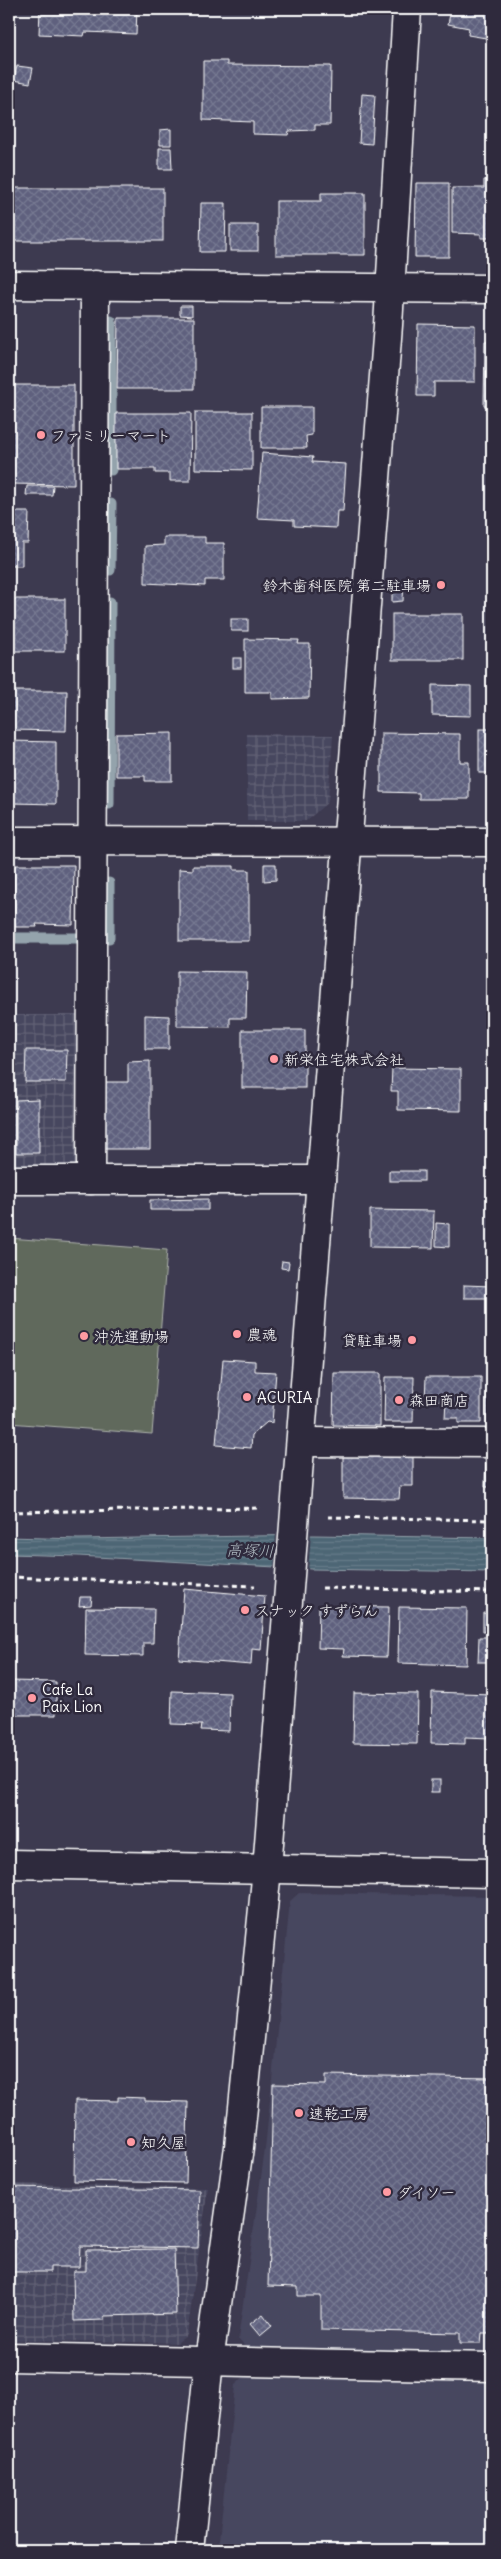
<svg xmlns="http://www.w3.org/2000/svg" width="501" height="2559" font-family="Delius,'Klee One',sans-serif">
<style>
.built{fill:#47465e}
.industrial{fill:url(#industrial-grid)}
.green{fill:#60695c;stroke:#b0b4ae}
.water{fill:url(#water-rules);stroke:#94a3ac}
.pier{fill:#3d3a50}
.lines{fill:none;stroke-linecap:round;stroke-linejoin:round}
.stream{stroke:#94a3ac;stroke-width:11}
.building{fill:url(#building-cross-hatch);stroke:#fff}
.street-casing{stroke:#fff;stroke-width:31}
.path{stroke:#fff;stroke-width:3;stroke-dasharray:5 4;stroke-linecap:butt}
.street{stroke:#2f2a3d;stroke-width:28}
.poi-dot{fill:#ff9aa2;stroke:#2f2a3d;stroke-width:2}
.labels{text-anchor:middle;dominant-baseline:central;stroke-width:5;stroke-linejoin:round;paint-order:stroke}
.poi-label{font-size:15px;fill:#fff;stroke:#2f2a3d;text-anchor:start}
.water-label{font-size:16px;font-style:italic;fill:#afbac1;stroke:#2f2a3d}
</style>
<defs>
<pattern id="industrial-grid" width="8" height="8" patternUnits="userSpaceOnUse" patternTransform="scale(1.25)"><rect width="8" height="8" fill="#47465e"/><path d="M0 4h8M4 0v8" fill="none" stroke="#636276"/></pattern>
<pattern id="water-rules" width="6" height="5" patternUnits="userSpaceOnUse" patternTransform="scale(1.25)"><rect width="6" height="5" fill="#4d6675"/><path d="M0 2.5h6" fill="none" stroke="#687d8a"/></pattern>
<pattern id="building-cross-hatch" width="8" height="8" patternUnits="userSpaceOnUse" patternTransform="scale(1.25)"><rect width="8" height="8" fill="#5e617e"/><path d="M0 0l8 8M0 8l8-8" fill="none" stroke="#767991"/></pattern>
</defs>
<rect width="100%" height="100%" fill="#3d3a50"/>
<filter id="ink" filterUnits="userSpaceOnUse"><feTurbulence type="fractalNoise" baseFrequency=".02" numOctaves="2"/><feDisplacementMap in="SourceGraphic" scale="10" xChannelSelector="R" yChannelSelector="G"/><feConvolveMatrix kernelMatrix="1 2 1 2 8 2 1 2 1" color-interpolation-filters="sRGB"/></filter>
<g filter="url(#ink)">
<g class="built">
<polygon points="299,1893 492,1896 492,2353 246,2348 238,2339 265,2149 290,1901"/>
<polygon points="245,2376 492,2381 492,2550 218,2550 235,2385"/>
</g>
<g class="industrial">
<polygon points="247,734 333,735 328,802 306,821 247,821"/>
<polygon points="10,1015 80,1015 80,1169 10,1168"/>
<polygon points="9,2184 208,2188 187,2335 177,2343 9,2340"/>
</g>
<polygon class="green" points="9,1238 167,1250 152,1434 9,1423"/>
<polygon class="water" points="314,1535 492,1538 492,1572 311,1569 78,1556 9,1554 9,1537 79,1539"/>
<polygon class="pier" points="311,1532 308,1571 274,1569 276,1533"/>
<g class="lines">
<g class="stream">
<polyline points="111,470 111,321"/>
<polyline points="110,570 111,504"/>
<polyline points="109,804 110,602"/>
<polyline points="103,937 109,938 109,883"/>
<polyline points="9,938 81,938"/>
</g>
</g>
<g class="building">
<polygon points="40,9 137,9 136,34 85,32 84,36 39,34"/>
<polygon points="451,9 492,9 492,39 468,35 469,28 448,24"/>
<polygon points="203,61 227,61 227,65 331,66 330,125 315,125 315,130 289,131 288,135 253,134 253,122 203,120"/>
<polygon points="17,66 33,68 30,83 14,80"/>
<polygon points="490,87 492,87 492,121 488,121"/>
<polygon points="362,94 375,95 372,144 359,143"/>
<polygon points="171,129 171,145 160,145 160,130"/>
<polygon points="159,148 171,148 172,169 159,169"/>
<polygon points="484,180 492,180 492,238 481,238 481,234 452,233 452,188 484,188"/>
<polygon points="416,183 449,183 449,257 415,257"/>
<rect x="9" y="188" width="154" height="53"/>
<polygon points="321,193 365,193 365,255 276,255 276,201 321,201"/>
<polygon points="201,203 226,203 225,252 200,252"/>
<rect x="230" y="225" width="28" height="26"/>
<polygon points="180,306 192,306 192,316 180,315"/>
<polygon points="118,318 194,318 194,389 117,389"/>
<polygon points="418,324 475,325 475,382 434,382 434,396 417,396"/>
<polygon points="485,341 492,341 492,406 484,406"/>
<polygon points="9,385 74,385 74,485 9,484"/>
<polygon points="261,407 312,407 312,435 306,436 307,448 261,448"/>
<polygon points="195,412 252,412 252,470 195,469"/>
<polygon points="116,413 191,413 190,481 170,481 170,473 155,473 155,469 116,469"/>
<polygon points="262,453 313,457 312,462 346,464 343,511 337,511 336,528 294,526 294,520 257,518"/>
<polygon points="27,486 53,486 52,495 26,495"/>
<polygon points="9,512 29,512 28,543 22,543 22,566 9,566"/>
<polygon points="164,537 205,537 205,543 224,543 224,580 205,580 205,586 145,583 145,546 164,545"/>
<polygon points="392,581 404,581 403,601 392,602"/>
<rect x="9" y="599" width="56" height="52"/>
<rect x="392" y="614" width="71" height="46"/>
<rect x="231" y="619" width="17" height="12"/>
<polygon points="245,639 299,640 298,644 310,644 309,698 272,699 272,692 245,692"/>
<rect x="233" y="658" width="8" height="10"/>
<polygon points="432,685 471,686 471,716 432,715"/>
<polygon points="9,691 67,691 66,731 9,730"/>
<rect x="479" y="729" width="13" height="44"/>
<polygon points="172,733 172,781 145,781 145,776 116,776 116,734"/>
<polygon points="381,733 460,734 460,762 469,762 469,799 419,799 419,793 381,792"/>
<polygon points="9,741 56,742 56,804 13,803 13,796 9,796"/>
<polygon points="264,864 276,864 276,880 264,881"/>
<polygon points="14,865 74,865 73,925 36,924 37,927 15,927"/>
<polygon points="193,866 234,866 234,870 249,870 249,941 179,941 179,869 193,870"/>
<rect x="9" y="900" width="3" height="22"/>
<polygon points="177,971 247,972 246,1018 230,1018 230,1027 177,1026"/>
<polygon points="145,1015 169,1016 169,1049 145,1049"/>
<rect x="242" y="1030" width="63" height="58"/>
<polygon points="26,1050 67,1050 66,1082 25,1082"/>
<polygon points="150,1061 150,1149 104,1149 104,1082 128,1082 128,1062"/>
<polygon points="392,1068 461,1069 461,1111 398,1110 398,1091 391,1091"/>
<polygon points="39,1099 39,1153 16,1153 16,1100"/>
<rect x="389" y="1171" width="35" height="10"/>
<polygon points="208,1199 208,1210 150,1210 150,1200"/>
<polygon points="370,1210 434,1211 433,1248 370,1247"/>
<polygon points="436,1223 449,1224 449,1247 436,1246"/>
<polygon points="282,1261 289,1262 288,1269 281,1268"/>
<polygon points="464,1285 492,1286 492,1298 464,1298"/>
<polygon points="223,1359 255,1361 255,1371 276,1372 272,1423 267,1422 252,1435 251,1448 216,1445"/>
<polygon points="334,1373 380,1373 380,1426 333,1425"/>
<polygon points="385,1377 414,1377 413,1422 384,1422"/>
<polygon points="426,1377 481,1377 481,1423 458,1423 458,1418 445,1418 446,1400 425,1401"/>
<rect x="487" y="1384" width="5" height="43"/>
<polygon points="486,1451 492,1451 492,1487 485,1487"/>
<polygon points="343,1452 413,1453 413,1486 400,1486 399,1499 343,1498"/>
<polygon points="184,1589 265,1596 261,1650 252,1649 251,1665 179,1659"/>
<polygon points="80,1597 92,1597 91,1605 79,1606"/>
<polygon points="319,1606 389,1607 387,1657 343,1656 344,1649 318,1648"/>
<polygon points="399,1607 467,1608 466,1665 398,1663"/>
<polygon points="86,1608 154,1609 153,1643 143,1643 143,1656 85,1655"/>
<polygon points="483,1613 492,1614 492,1631 483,1631"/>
<polygon points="479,1637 492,1637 492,1662 478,1662"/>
<polygon points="9,1681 56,1682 56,1715 9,1715"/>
<polygon points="172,1691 230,1693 229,1731 201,1730 202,1725 171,1724"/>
<polygon points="432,1692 491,1694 490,1738 465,1737 465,1744 431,1743"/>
<polygon points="354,1693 418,1694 417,1744 353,1743"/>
<rect x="431" y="1780" width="9" height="12"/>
<polygon points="326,2075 492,2078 492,2333 482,2333 481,2343 460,2343 460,2333 321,2330 321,2296 298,2296 298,2287 268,2286 273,2084 326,2085"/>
<polygon points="118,2097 145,2098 145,2101 188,2102 186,2183 74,2181 75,2100 118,2101"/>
<polygon points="9,2187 200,2190 198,2248 80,2246 79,2267 50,2267 50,2272 9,2272"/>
<polygon points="174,2249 176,2314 104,2316 104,2320 74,2321 73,2271 86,2271 86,2250"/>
<polygon points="263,2314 272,2326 260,2336 250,2324"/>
</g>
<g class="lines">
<defs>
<g id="street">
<polyline points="9,285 492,289"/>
<polyline points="9,841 492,842"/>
<polyline points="9,1180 321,1180"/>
<polyline points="91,1180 95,285"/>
<polyline points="301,1442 492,1443"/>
<polyline points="9,1864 492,1873"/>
<polyline points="9,2357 492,2367"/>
<polyline points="189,2550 209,2361 239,2147 267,1869 388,325 407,9"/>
</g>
</defs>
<use href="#street" class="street-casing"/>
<g class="path">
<polyline points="9,1512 261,1508"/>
<polyline points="328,1517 492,1520"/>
<polyline points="9,1577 255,1586"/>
<polyline points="322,1588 492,1592"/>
</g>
<use href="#street" class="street"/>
</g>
</g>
<g class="poi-dot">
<circle cx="41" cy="435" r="5"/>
<circle cx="441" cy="585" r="5"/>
<circle cx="274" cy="1059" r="5"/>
<circle cx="237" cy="1334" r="5"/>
<circle cx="84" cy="1336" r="5"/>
<circle cx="412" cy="1340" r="5"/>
<circle cx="247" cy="1397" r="5"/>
<circle cx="399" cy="1400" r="5"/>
<circle cx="245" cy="1610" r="5"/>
<circle cx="32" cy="1698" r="5"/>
<circle cx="299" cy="2113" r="5"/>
<circle cx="131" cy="2142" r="5"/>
<circle cx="387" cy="2192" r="5"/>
</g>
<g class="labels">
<g class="poi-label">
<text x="51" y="435">ファミリーマート</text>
<text x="431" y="585" text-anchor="end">鈴木歯科医院 第二駐車場</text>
<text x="284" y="1059">新栄住宅株式会社</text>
<text x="247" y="1334">農魂</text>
<text x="94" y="1336">沖洗運動場</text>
<text x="402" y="1340" text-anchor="end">貸駐車場</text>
<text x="257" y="1397">ACURIA</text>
<text x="409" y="1400">森田商店</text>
<text x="255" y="1610">スナック すずらん</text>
<text x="42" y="1689">Cafe La<tspan x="42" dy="17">Paix Lion</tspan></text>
<text x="309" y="2113">速乾工房</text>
<text x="141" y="2142">知久屋</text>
<text x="397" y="2192">ダイソー</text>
</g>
<g class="water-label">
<text transform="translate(250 1550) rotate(1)">高塚川</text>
</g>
</g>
<rect width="501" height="2559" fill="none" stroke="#2f2a3d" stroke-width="30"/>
<rect x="15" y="15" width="471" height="2529" fill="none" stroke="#fff" stroke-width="2" filter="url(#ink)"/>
</svg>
